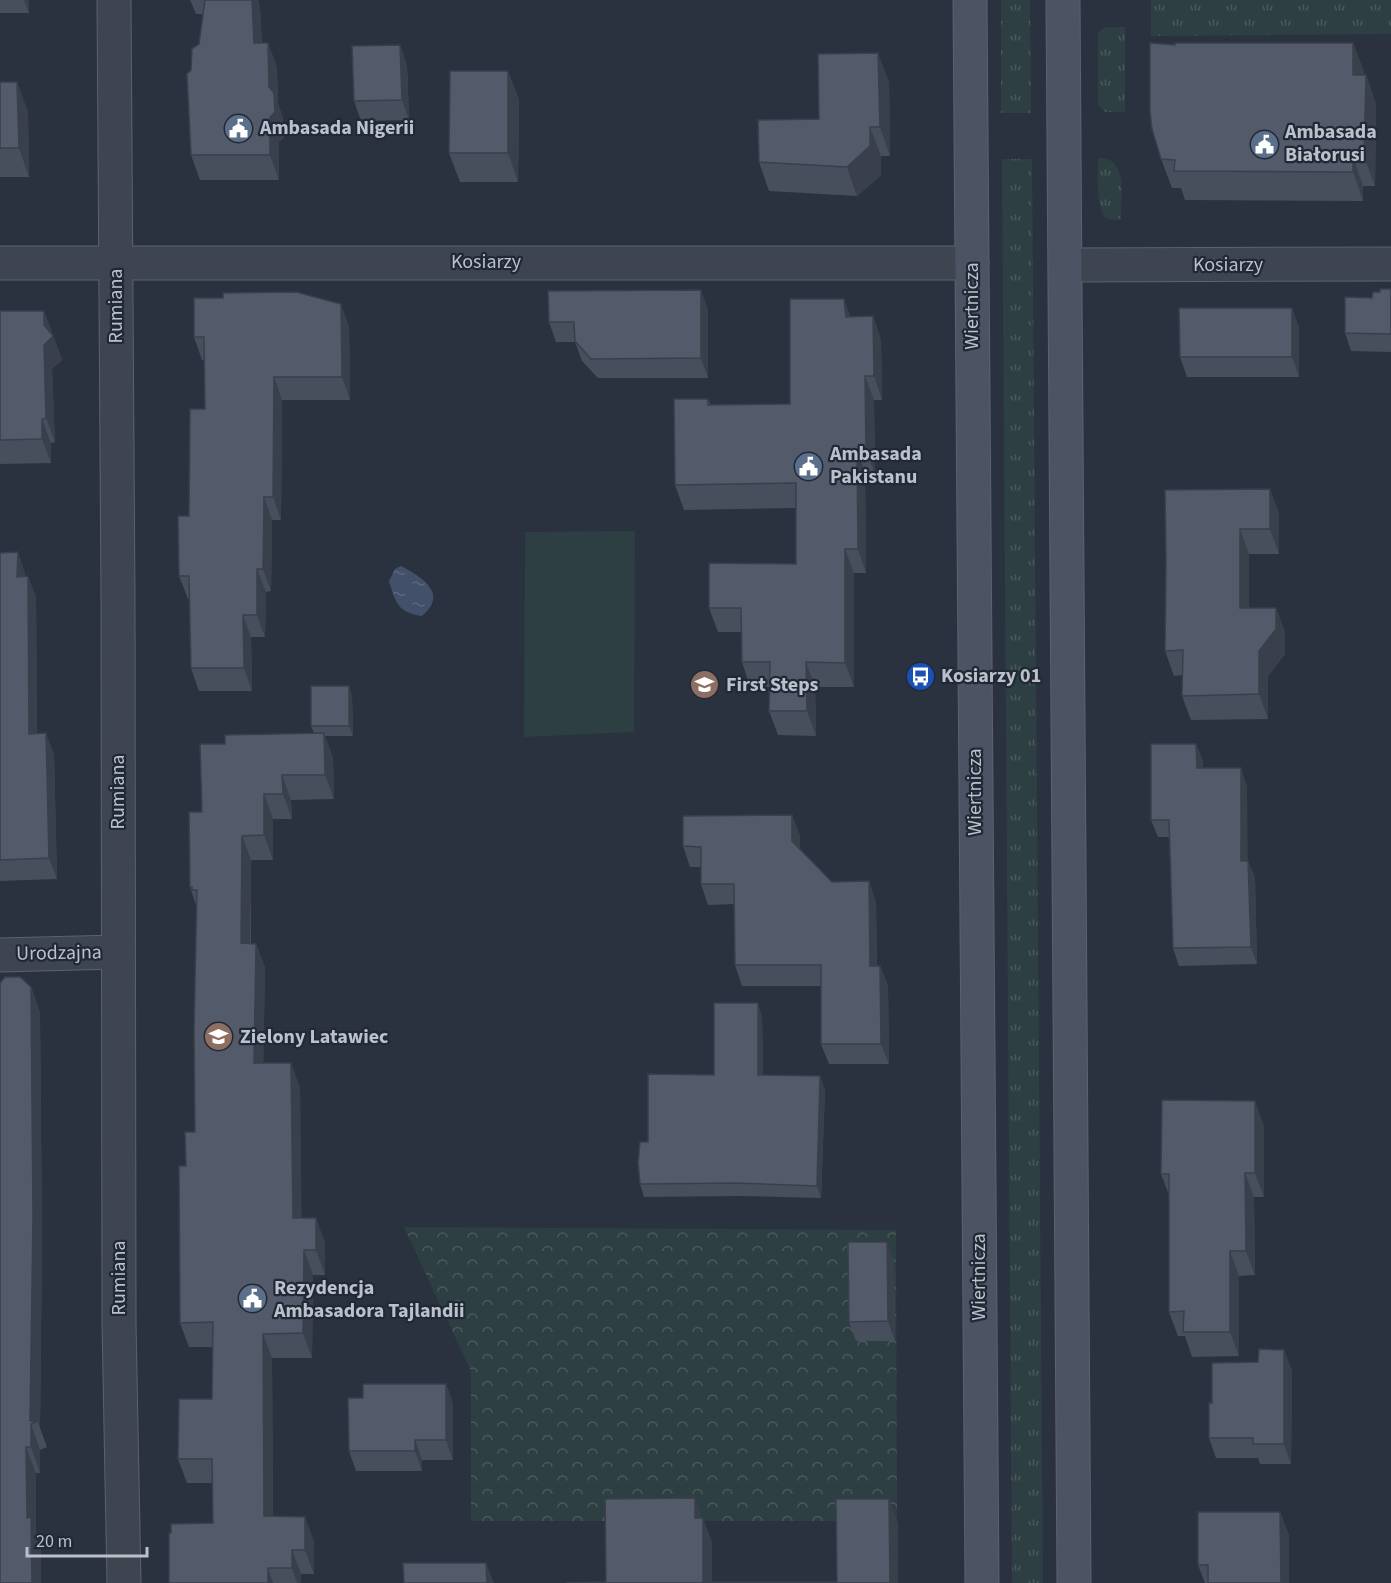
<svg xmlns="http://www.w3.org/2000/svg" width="1391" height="1583" font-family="'Source Sans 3',sans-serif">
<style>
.grass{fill:url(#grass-tufts)}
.forest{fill:url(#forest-crowns)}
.park{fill:#2d3f42}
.water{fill:url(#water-ripples)}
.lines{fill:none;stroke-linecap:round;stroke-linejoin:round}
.street-casing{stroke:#5c626e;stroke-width:35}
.secondary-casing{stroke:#5c626e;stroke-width:35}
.street{stroke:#3e4450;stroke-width:33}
.secondary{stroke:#4c5363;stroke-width:33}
.wall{fill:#474e5c}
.shaded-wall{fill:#3a404b}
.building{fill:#535b6b;stroke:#3a404b;stroke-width:1.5}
.labels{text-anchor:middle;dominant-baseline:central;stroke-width:4.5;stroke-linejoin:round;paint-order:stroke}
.poi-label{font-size:20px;font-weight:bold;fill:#bbc0ca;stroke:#222936;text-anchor:start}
.street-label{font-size:20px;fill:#bbc0ca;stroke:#222936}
</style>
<defs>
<pattern id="grass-tufts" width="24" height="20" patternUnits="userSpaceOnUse" patternTransform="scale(1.5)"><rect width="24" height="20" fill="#2d3f42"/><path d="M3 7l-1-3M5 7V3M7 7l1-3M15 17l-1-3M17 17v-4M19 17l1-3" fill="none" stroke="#4a595c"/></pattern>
<pattern id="forest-crowns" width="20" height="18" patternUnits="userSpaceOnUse" patternTransform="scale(1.5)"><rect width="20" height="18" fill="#2d3f42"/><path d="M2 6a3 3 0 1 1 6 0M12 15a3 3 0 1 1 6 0" fill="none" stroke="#4a595c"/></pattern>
<pattern id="water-ripples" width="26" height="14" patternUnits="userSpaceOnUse" patternTransform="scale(1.5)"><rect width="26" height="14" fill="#435069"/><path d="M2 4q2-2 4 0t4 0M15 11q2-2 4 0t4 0" fill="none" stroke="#5c677d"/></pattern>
</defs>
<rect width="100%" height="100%" fill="#2a3240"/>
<g class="grass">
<polygon points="1001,0 1030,0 1031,113 1001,113"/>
<polygon points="1151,0 1391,0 1391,34 1151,36"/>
<polygon points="1105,27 1125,27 1125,112 1105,112 1098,105 1098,33"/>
<path d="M1098 158C1129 157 1121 198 1121 219L1114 220 1105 218C1095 199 1098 179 1098 158Z"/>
<polygon points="1002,159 1032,159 1043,1583 1012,1583"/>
</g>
<polygon class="forest" points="404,1227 896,1230 897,1521 471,1521 471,1371"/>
<polygon class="park" points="635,531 634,732 524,737 525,532"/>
<path class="water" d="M401 566C422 577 449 594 422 616 397 612 396 603 389 581L395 569Z"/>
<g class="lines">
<defs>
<g id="street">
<polyline points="114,0 118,600 119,1322 124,1583"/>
<polyline points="0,263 972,263"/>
<polyline points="1066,265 1391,264"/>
<polyline points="0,955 117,952"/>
</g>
<g id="secondary">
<polyline points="970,0 982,1583"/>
<polyline points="1063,0 1074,1583"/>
</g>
</defs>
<use href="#street" class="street-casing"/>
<use href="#secondary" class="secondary-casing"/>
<use href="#street" class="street"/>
<use href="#secondary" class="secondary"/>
</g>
<g class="wall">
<rect x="0" y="0" width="29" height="13"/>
<polygon points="190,0 258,0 260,8 262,43 268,43 277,68 278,104 283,118 284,137 279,142 279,180 200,180 191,155 191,70 199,44 203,14 196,14"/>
<polygon points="1353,43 1364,72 1364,75 1366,75 1376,104 1375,186 1363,186 1363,201 1185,200 1181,188 1172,188 1161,159 1175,45"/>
<polygon points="400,45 407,65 409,120 361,121 354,101"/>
<polygon points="508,71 519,100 518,182 460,182 449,153"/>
<polygon points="0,82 28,111 29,177 0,177"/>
<polygon points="889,82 890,156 881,156 881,175 857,196 769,191 759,162 819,119"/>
<polygon points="1391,289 1391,352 1351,351 1345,333 1372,298 1380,292"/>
<polygon points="1292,308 1299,328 1299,377 1187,377 1180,357"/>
<polygon points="708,310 708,378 598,378 582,361 575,342 556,342 549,322"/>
<polygon points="0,311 44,311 62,360 52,369 55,442 51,443 51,463 0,464"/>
<polygon points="873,316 881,340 882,400 874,400 875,474 865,473 866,573 854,573 854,687 815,687 816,736 778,735 769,711 770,687 750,687 742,662 741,632 718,632 709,608 796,564 796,508 684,510 675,485 708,399 711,405 790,404 850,317"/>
<polygon points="349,326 350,400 282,400 281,520 272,520 271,591 266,592 265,637 251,637 252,691 199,691 191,668 189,599 188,599 179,576 189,516 205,409 204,360 202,360 194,337"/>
<polygon points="1270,489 1279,514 1279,554 1249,554 1249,608 1276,608 1285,633 1285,654 1268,676 1268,719 1191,720 1182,696 1183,675 1174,676 1165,651 1166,562"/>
<polygon points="0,553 25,573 25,576 36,597 37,734 54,754 57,879 0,881"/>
<polygon points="349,686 352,697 353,736 325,736 333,758 334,799 291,800 292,819 273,819 273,860 251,860 251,944 256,944 265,968 263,1063 300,1087 301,1218 325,1242 325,1275 313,1275 312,1358 272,1358 273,1516 314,1541 314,1574 301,1574 301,1583 169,1583 213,1523 212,1483 187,1483 178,1459 212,1399 213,1347 189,1347 180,1323 186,1166 195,1132 196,905 190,887 202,812 225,744 314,733 311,726"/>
<polygon points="1196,744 1203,761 1203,768 1247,786 1247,861 1248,861 1255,878 1257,964 1179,966 1173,948 1169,837 1158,837 1151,820"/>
<polygon points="792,815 800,836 800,849 832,882 876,902 877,966 880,966 888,986 889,1064 829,1064 821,1044 821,986 742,986 735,965 734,904 708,905 701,884 701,867 690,867 683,846"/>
<polygon points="31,987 40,1013 42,1242 40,1428 47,1447 40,1450 40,1473 36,1473 36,1532 41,1543 0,1583"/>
<polygon points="762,1016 763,1075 825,1089 821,1198 740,1196 644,1197 640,1184 648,1142 714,1075"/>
<polygon points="1264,1126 1264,1197 1254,1197 1255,1275 1239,1276 1239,1356 1192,1357 1185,1336 1178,1336 1169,1312 1169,1195 1161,1174"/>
<polygon points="894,1262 895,1341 856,1341 849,1322"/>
<polygon points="1292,1370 1291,1464 1260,1464 1258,1458 1216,1458 1209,1438 1212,1403"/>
<polygon points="446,1384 453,1404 453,1460 422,1460 422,1471 356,1471 349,1451 363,1398"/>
<polygon points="1280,1512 1289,1536 1289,1583 1205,1583 1198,1565"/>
</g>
<g class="shaded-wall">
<polygon points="24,0 29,0 29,13"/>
<polygon points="252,0 258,0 260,8 263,68 254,43"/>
<polygon points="268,43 277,68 278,104 283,118 284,137 279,142 279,180 270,155 269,87"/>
<polygon points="1353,43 1364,72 1364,104 1353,75"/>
<polygon points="400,45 407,65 409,120 402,100"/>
<polygon points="878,53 889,82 890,156 880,127"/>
<polygon points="508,71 519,100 518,182 508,153"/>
<polygon points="1366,75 1376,104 1375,186 1364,157"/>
<polygon points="17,82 28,111 29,177 19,148"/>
<polygon points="870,127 881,156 881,175 857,196 847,167"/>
<polygon points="1353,157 1363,186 1363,201 1353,172"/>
<polygon points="701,290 708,310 708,378 701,358"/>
<polygon points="844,299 853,323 846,317"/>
<polygon points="341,304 349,326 350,400 342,377"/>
<polygon points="1292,308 1299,328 1299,377 1292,357"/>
<polygon points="44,311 62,360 52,369 55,442 46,418 44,345"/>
<polygon points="873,316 881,340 882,400 874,376"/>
<polygon points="865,376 874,400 875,474 866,450"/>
<polygon points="274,377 282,400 281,520 273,497"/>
<polygon points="42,419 51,443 51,463 42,439"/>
<polygon points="857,449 865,473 866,573 858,549"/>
<polygon points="1270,489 1279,514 1279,554 1270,529"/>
<polygon points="264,497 272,520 271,591 263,569"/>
<polygon points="1240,529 1249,554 1249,632 1240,608"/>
<polygon points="845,549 854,573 854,687 845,663"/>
<polygon points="18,552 25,573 25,598 17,577"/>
<polygon points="257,569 266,592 265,637 257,615"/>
<polygon points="28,576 36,597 37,755 29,734"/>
<polygon points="1276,608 1285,633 1285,654 1268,676 1268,719 1259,694 1259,651"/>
<polygon points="243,615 251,637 252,691 244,668"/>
<polygon points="806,662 815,687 816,736 807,711"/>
<polygon points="349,686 352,697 353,736 349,726"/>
<polygon points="46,733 54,754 57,879 49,858"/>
<polygon points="324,733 333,758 334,799 325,775"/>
<polygon points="1196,744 1203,761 1203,786 1197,768"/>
<polygon points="1241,768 1247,786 1248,878 1241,861"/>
<polygon points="282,775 291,800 292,819 283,794"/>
<polygon points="264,794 273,819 273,860 264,835"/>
<polygon points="792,815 800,836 800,862 792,841"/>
<polygon points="242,836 251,860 250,968 241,943"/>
<polygon points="1248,861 1255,878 1257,964 1251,947"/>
<polygon points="869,881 876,902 877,986 870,966"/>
<polygon points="256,944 265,968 263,1087 254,1063"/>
<polygon points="880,966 888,986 889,1064 881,1044"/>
<polygon points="31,987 40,1013 42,1242 40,1428 37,1421 30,1421"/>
<polygon points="758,1003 762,1016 763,1088 758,1075"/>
<polygon points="291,1063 300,1087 302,1243 293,1218"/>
<polygon points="820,1076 825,1089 821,1198 817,1186"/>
<polygon points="1255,1101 1264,1126 1264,1197 1255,1173"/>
<polygon points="1245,1173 1254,1197 1255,1275 1246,1251"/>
<polygon points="316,1218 325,1242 325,1275 316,1250"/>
<polygon points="887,1242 894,1262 895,1341 888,1321"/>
<polygon points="304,1250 313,1275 312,1358 303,1333"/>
<polygon points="1230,1251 1239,1276 1239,1356 1230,1332"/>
<polygon points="263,1334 272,1358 273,1540 264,1516"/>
<polygon points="1284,1350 1292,1370 1291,1464 1284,1444"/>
<polygon points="446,1384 453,1404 453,1460 446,1440"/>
<polygon points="31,1424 40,1450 40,1473 31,1447"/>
<polygon points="415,1440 422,1460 422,1471 415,1451"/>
<polygon points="26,1447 36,1473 36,1532 41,1543 41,1583 32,1583 27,1518"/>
<polygon points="695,1498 703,1522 703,1518 712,1542 712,1583 703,1583 695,1518"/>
<polygon points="889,1499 898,1523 898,1583 890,1583"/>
<polygon points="1280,1512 1289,1536 1289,1583 1281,1583"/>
<polygon points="305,1517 314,1541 314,1574 305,1550"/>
<polygon points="292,1550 301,1574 301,1583 297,1583 292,1568"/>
<polygon points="486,1563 494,1583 487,1583"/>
<polygon points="268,1568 273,1583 268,1583"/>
</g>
<g class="building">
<polygon points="205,0 252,0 254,43 268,43 269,87 274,93 275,112 270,117 270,155 191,155 187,74 191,70 192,49 199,44"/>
<polygon points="1150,43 1175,45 1175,43 1353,43 1353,75 1366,75 1364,157 1353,157 1353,172 1174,171 1175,160 1161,159 1152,129 1150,111"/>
<polygon points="400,45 402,100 354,101 352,46"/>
<polygon points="878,53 880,127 870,127 870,146 847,167 759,162 758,120 819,119 818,54"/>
<polygon points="450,71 508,71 508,153 449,153"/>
<polygon points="0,82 17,82 19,148 0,148"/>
<polygon points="1380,289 1391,289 1391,334 1345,333 1345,297 1372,298 1373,292 1380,292"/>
<polygon points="701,290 701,358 591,359 575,341 574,322 549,322 548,291"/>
<polygon points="296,292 341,304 342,377 274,377 273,497 264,497 263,569 257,569 257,615 243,615 244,668 191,668 189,576 179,576 178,516 189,516 190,409 205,409 204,337 194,337 194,298 223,298 223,293"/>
<polygon points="790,299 844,299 846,317 873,316 874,376 865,376 866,450 857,449 858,549 845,549 845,663 806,662 807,711 769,711 770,662 742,662 741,608 709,608 709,563 796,564 796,483 675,485 674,399 708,399 708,405 790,404"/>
<polygon points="1179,308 1292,308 1292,357 1180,357"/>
<polygon points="0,311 44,311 44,325 53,336 44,345 46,418 42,419 42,439 0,440"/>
<polygon points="1270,489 1270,529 1240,529 1240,608 1276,608 1276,629 1259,651 1259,694 1182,696 1183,650 1165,651 1166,562 1165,490"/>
<polygon points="18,552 17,577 28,576 29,734 46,733 49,858 0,860 0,553"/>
<rect x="311" y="686" width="38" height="40"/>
<polygon points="324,733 325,775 282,775 283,794 264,794 264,835 242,836 241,943 256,944 254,1063 291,1063 293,1218 316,1218 316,1250 304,1250 303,1333 263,1334 264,1516 305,1517 305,1550 292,1550 292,1568 268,1568 268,1583 169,1583 169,1533 171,1533 171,1524 213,1523 212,1459 178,1459 179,1399 212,1399 213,1322 180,1323 179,1166 186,1166 185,1132 195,1132 194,1029 197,890 192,890 192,887 190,887 189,812 202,812 200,744 225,744 225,735"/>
<polygon points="1151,744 1196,744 1197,768 1241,768 1241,861 1248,861 1251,947 1173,948 1169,820 1151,820"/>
<polygon points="792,815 792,841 832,882 869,881 870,966 880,966 881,1044 821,1044 821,965 735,965 734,884 701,884 701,847 683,846 683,816"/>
<polygon points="5,977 20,977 31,987 33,1217 30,1421 37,1421 31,1424 31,1447 26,1447 27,1518 31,1517 32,1583 0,1583 0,983"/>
<polygon points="714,1003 758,1003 758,1075 820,1076 817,1186 736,1183 640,1184 638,1163 640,1142 648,1142 648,1074 714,1075"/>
<polygon points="1162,1100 1255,1101 1255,1173 1245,1173 1246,1251 1230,1251 1230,1332 1183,1332 1184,1311 1169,1312 1169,1174 1161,1174"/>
<polygon points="848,1242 887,1242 888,1321 849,1322"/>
<polygon points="1259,1349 1284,1350 1284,1444 1253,1444 1253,1438 1209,1438 1209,1403 1212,1403 1212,1363 1258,1362"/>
<polygon points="363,1384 446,1384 446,1440 415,1440 415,1451 349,1451 348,1398 363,1398"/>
<polygon points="695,1498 695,1518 703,1518 703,1582 837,1582 836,1499 889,1499 890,1583 566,1583 606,1582 605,1499"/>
<polygon points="1198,1512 1280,1512 1281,1583 1208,1583 1208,1565 1198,1565"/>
<polygon points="403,1563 486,1563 487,1583 404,1583"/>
</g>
<defs>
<symbol id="civic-disc" viewBox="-11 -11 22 22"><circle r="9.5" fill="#5c6f8a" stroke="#222936"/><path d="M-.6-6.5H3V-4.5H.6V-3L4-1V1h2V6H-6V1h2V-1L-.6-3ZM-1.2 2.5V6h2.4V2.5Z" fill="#fff"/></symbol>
<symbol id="bus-disc" viewBox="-11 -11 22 22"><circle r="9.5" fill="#1a4fb4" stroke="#222936"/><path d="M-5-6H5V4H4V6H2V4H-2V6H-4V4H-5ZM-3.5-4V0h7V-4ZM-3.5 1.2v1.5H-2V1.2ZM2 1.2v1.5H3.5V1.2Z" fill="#fff"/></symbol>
<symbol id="school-disc" viewBox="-11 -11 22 22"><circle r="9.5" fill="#8d6e63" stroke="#222936"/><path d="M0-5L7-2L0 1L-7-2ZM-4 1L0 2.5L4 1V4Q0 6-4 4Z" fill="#fff"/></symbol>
</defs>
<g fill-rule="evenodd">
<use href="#civic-disc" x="222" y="112" width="33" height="33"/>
<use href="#civic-disc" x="1248" y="128" width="33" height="33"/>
<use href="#civic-disc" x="792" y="450" width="33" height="33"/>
<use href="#bus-disc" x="904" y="660" width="33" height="33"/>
<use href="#school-disc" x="688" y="668" width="33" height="33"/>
<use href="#school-disc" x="202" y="1020" width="33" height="33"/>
<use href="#civic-disc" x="236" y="1282" width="33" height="33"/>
</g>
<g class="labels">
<g class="poi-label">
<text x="260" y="128">Ambasada Nigerii</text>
<text x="1285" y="132">Ambasada<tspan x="1285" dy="23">Białorusi</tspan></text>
<text x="830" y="454">Ambasada<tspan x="830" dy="23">Pakistanu</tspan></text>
<text x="941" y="676">Kosiarzy 01</text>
<text x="726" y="685">First Steps</text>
<text x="240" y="1037">Zielony Latawiec</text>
<text x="274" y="1288">Rezydencja<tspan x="274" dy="23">Ambasadora Tajlandii</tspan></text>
</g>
<g class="street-label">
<text x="486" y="262">Kosiarzy</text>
<text x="1228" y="265">Kosiarzy</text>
<text transform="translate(116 306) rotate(-90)">Rumiana</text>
<text transform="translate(972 306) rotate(-90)">Wiertnicza</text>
<text transform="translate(118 792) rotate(-90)">Rumiana</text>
<text transform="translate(975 792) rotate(-90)">Wiertnicza</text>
<text transform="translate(59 953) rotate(-1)">Urodzajna</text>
<text transform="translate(979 1277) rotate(-90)">Wiertnicza</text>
<text transform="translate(119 1278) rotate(-90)">Rumiana</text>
</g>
</g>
<path d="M27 1547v9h120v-9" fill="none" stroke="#bbc0ca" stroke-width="3"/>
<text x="36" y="1547" font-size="18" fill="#bbc0ca" stroke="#222936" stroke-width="4.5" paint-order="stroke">20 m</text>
</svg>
